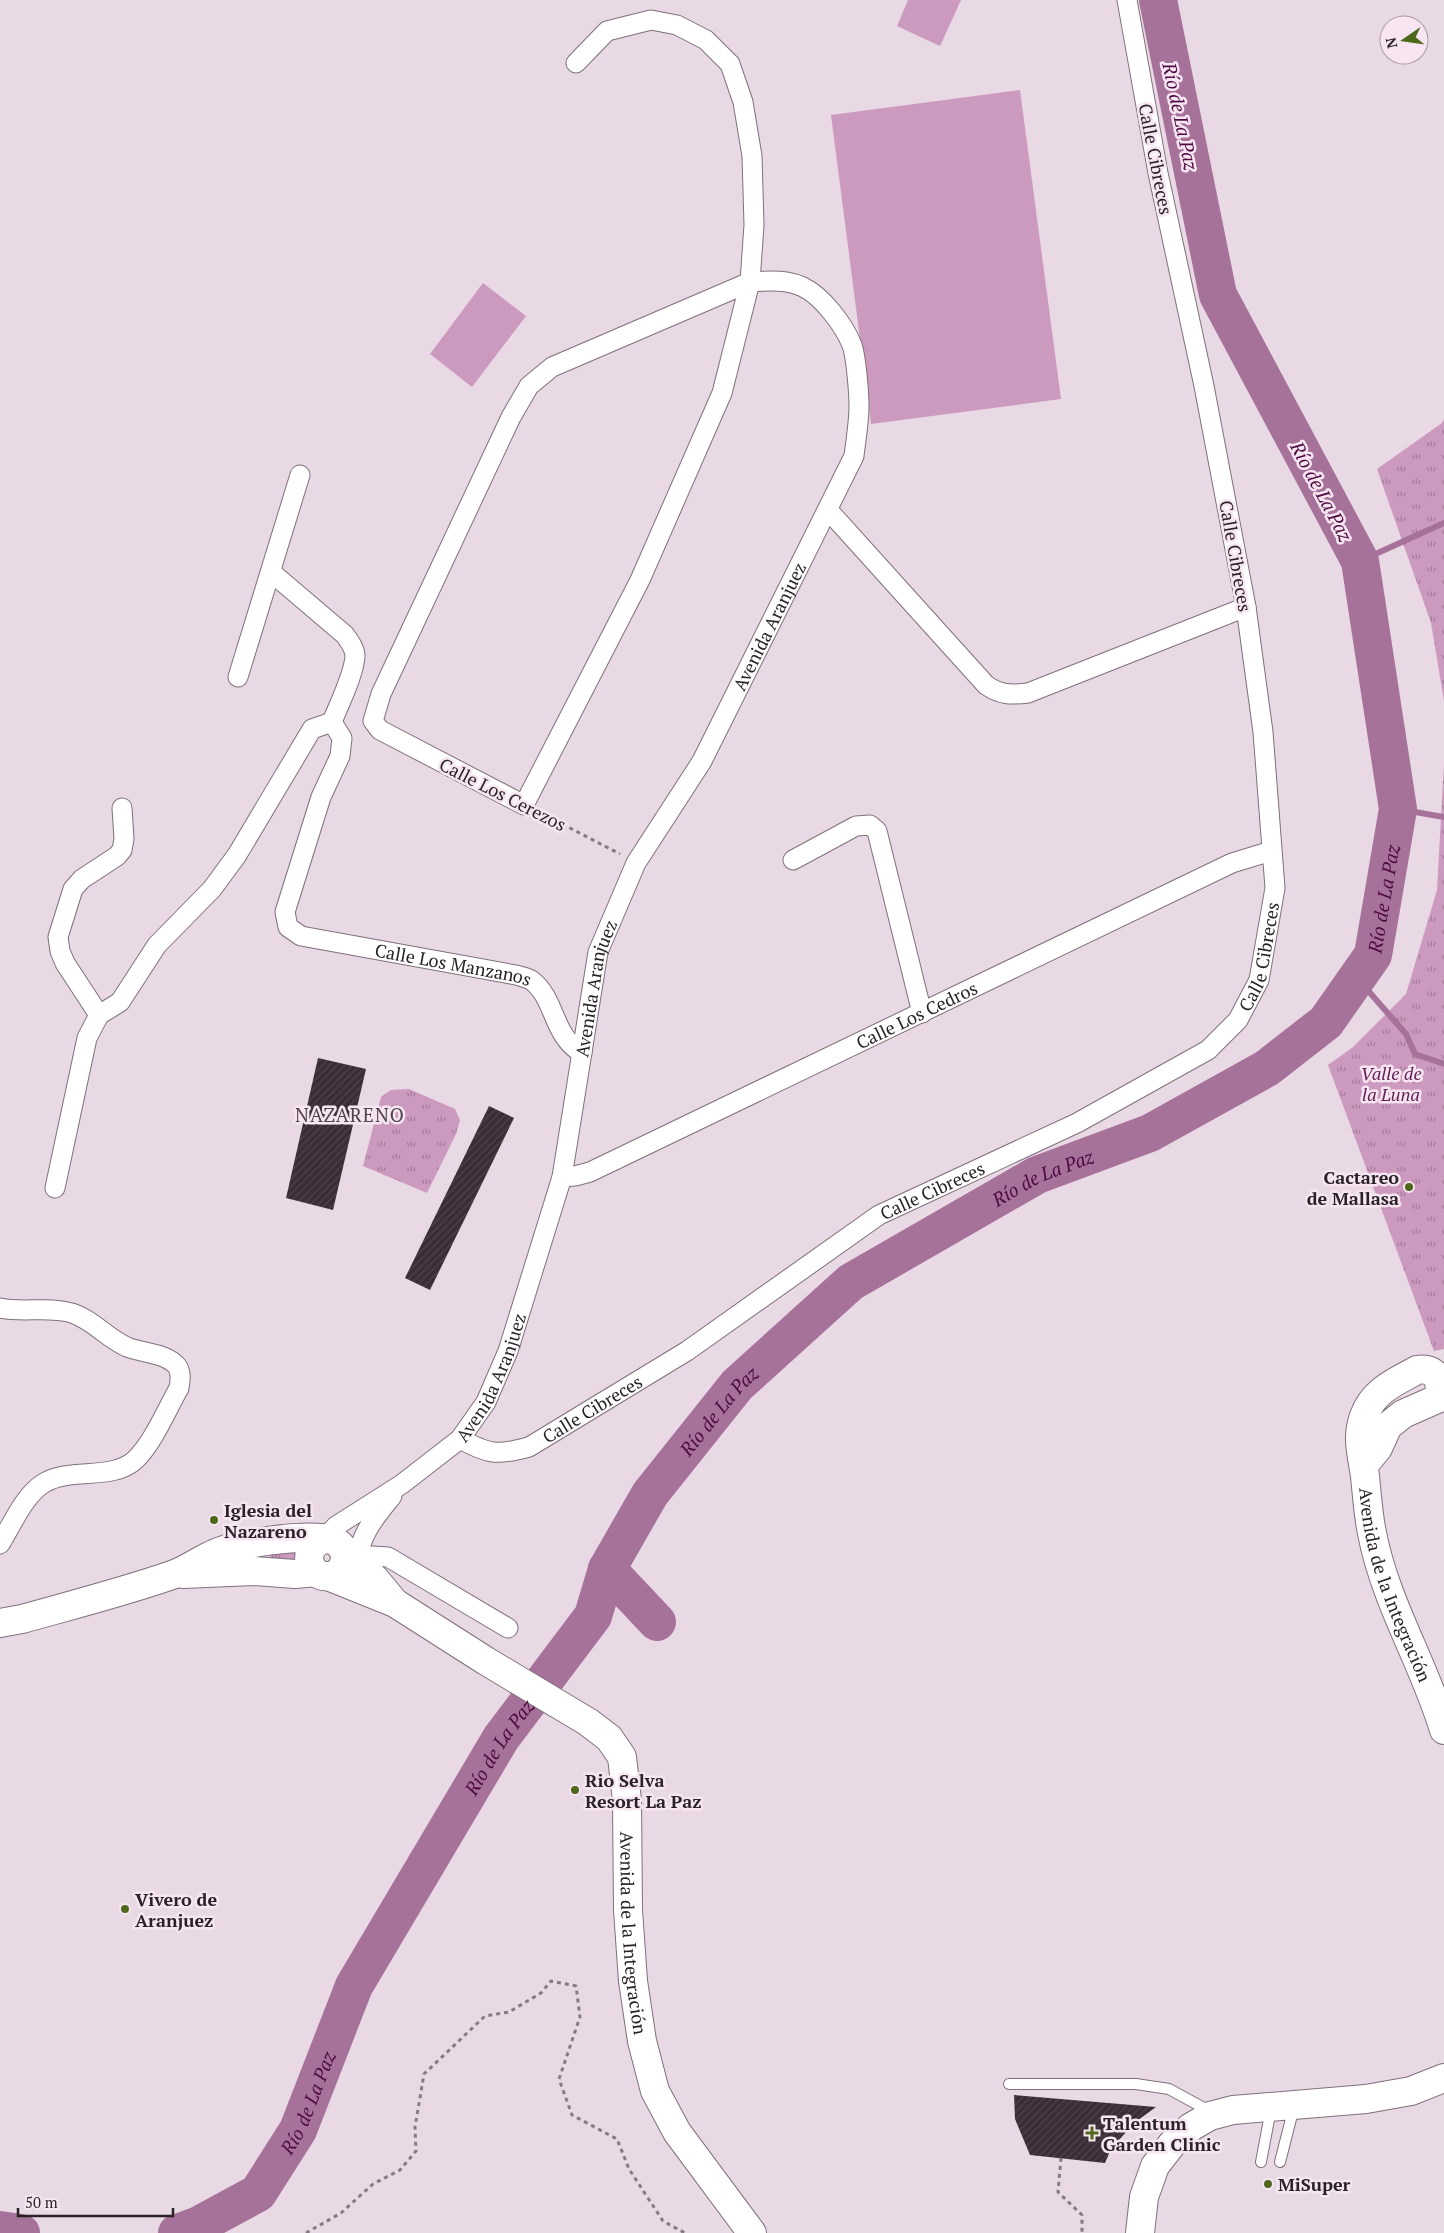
<svg xmlns="http://www.w3.org/2000/svg" width="1444" height="2233" font-family="'PT Serif',serif">
<style>
.grass{fill:url(#grass-tufts)}
.garden{fill:#cc99bf}
.lines{fill:none;stroke-linecap:round;stroke-linejoin:round}
.stream{stroke:#a7729a;stroke-width:6}
.river{stroke:#a7729a;stroke-width:38}
.building{fill:url(#building-hatch)}
.lane-casing{stroke:#7f707b;stroke-width:12}
.street-casing{stroke:#7f707b;stroke-width:21}
.primary-casing{stroke:#7f707b;stroke-width:30}
.path{stroke:#867b83;stroke-width:3;stroke-dasharray:4 4;stroke-linecap:butt}
.lane{stroke:#fff;stroke-width:10}
.street{stroke:#fff;stroke-width:19}
.primary{stroke:#fff;stroke-width:28}
.poi-dot{fill:#4e6819;stroke:#f7e6f2;stroke-width:2}
.labels{text-anchor:middle;dominant-baseline:central;stroke-width:5;stroke-linejoin:round;paint-order:stroke}
.street-label{font-size:18px;fill:#292327;stroke:#f7e6f2}
.park-label{font-size:18px;font-style:italic;fill:#632156;stroke:#f7e6f2}
.poi-label{font-size:18px;font-weight:bold;fill:#292327;stroke:#f7e6f2;text-anchor:start}
.water-label{font-size:19px;font-style:italic;fill:#4e0b43;stroke:#f7e6f2}
.neighbourhood-label{font-size:19px;letter-spacing:1px;fill:#50434c;stroke:#f7e6f2}
</style>
<defs>
<pattern id="grass-tufts" width="24" height="20" patternUnits="userSpaceOnUse" patternTransform="scale(1.25)"><rect width="24" height="20" fill="#cc99bf"/><path d="M3 7l-1-3M5 7V3M7 7l1-3M15 17l-1-3M17 17v-4M19 17l1-3" fill="none" stroke="#a67c9b"/></pattern>
<pattern id="building-hatch" width="6" height="6" patternUnits="userSpaceOnUse" patternTransform="scale(1.25)"><rect width="6" height="6" fill="#3a2d36"/><path d="M-1 1l2-2M0 6l6-6M5 7l2-2" fill="none" stroke="#4e434a"/></pattern>
</defs>
<rect width="100%" height="100%" fill="#e9d9e4"/>
<g class="grass">
<polygon points="1444,419 1444,701 1431,623 1377,469 1442,423"/>
<polygon points="1444,763 1444,1349 1434,1351 1328,1065 1353,1047 1406,994 1437,890"/>
<polygon points="409,1089 455,1109 460,1120 456,1134 427,1193 363,1166 381,1097 391,1090"/>
<polygon points="299,1548 299,1562 270,1558 270,1553"/>
</g>
<g class="garden">
<polygon points="908,0 961,0 940,46 897,26"/>
<polygon points="1020,90 1061,399 871,424 831,115"/>
<polygon points="483,283 526,316 472,387 430,354"/>
</g>
<g class="lines">
<g class="stream">
<polyline points="1360,561 1444,523"/>
<polyline points="1398,809 1444,817"/>
<polyline points="1357,978 1406,1034 1415,1054 1444,1064"/>
</g>
<g class="river">
<polyline points="607,1569 657,1622"/>
<polyline points="0,2230 21,2233"/>
<path id="s1" d="M177 2233 199 2225 258 2193 298 2130 354 1986 501 1738 593 1616 607 1569 650 1494 737 1385 851 1282 1037 1175 1150 1133 1267 1068 1326 1022 1373 955 1398 809 1360 561 1218 295 1158 0"/>
</g>
</g>
<g class="building">
<polygon points="318,1058 366,1069 333,1210 286,1198"/>
<polygon points="489,1106 514,1118 430,1290 405,1278"/>
<polygon points="1014,2095 1156,2107 1134,2123 1111,2149 1105,2163 1030,2155 1015,2119"/>
</g>
<g class="lines">
<defs>
<g id="lane">
<polyline points="1009,2084 1136,2084 1169,2089 1202,2107 1210,2116"/>
<polyline points="1261,2162 1271,2109"/>
<polyline points="1280,2162 1294,2107"/>
</g>
<g id="street">
<path d="M828 510 986 685C1000 695 1011 695 1028 693L1246 607"/>
<path d="M271 572 345 635C349 641 355 648 355 656 354 675 339 704 332 722"/>
<polyline points="238,677 300,475"/>
<polyline points="793,860 856,826 870,825 877,831 922,1013"/>
<polyline points="99,1015 65,963 60,951 58,937 73,889 82,879 117,856 122,850 124,839 122,808"/>
<path id="s2" d="M562 1177 575 1176 590 1172 1232 863 1271 851"/>
<path id="s3" d="M55 1188 87 1038 99 1015 120 1002 157 945 212 889 237 855 312 729 332 722 342 738 340 756 321 797 285 912 288 927 301 936 516 975C520 976 527 978 531 980 556 998 552 1036 582 1053"/>
<path d="M0 1308C23 1313 48 1306 72 1313 93 1320 107 1338 127 1347 142 1353 166 1353 177 1366 182 1373 180 1381 179 1388 167 1409 153 1443 135 1460 112 1481 71 1467 44 1483 24 1495 12 1525 0 1544"/>
<path id="s4" d="M460 1439C489 1454 496 1456 529 1447L687 1351 879 1215 1077 1123 1208 1050 1238 1020 1259 980 1275 888 1263 732 1246 607 1204 386 1158 173 1127 0"/>
<path d="M392 1496C376 1516 359 1535 358 1561L372 1556 388 1557 508 1628"/>
<path id="s5" d="M324 1539 336 1526 402 1484 460 1439 486 1402 508 1351 562 1177 598 952 636 863 702 761 854 456C856 439 859 422 859 406 859 393 856 356 852 345 844 325 822 296 803 287 786 279 768 281 750 282L552 367 529 386 511 417 381 694 373 721 380 730 524 805 640 580 722 393 750 282 754 225 752 156 743 102 730 64 706 40 677 25 651 20 607 31 576 63"/>
</g>
<g id="primary">
<path id="s6" d="M1364 1465 1378 1448 1388 1426 1403 1414 1437 1399C1444 1383 1436 1366 1417 1370 1395 1382 1373 1391 1364 1416 1356 1438 1362 1455 1365 1476 1367 1495 1368 1514 1372 1533 1385 1602 1424 1663 1444 1730"/>
<polyline points="340,1545 375,1579 394,1602"/>
<polyline points="183,1574 253,1571 295,1574 316,1572"/>
<path id="s7" d="M328 1576 395 1603 486 1661 588 1722 609 1738 622 1757 627 1800 628 1910 633 1981 642 2041 655 2091 677 2132 752 2233"/>
<path d="M0 1623 22 1619C72 1605 123 1592 172 1575 187 1570 201 1559 216 1553 238 1543 309 1533 332 1540 349 1546 349 1569 333 1575 311 1583 297 1549 324 1539"/>
<polyline points="1140,2233 1144,2197 1155,2166 1172,2144 1191,2127 1210,2116 1233,2110 1366,2099 1411,2091 1444,2078"/>
</g>
</defs>
<use href="#lane" class="lane-casing"/>
<use href="#street" class="street-casing"/>
<use href="#primary" class="primary-casing"/>
<g class="path">
<polyline points="541,813 620,854"/>
<polyline points="1061,2158 1058,2192 1082,2215 1082,2233"/>
<polyline points="306,2233 341,2213 373,2184 400,2170 416,2151 415,2127 424,2074 485,2016 509,2012 541,1993 551,1981 576,1986 580,2017 559,2079 572,2115 617,2139 629,2169 663,2221 685,2233"/>
</g>
<use href="#lane" class="lane"/>
<use href="#street" class="street"/>
<use href="#primary" class="primary"/>
</g>
<g class="poi-dot">
<circle cx="1409" cy="1187" r="5"/>
<circle cx="214" cy="1520" r="5"/>
<circle cx="575" cy="1790" r="5"/>
<circle cx="125" cy="1909" r="5"/>
<path d="M1089.5 2125.5h5v5h5v5h-5v5h-5v-5h-5v-5h5z"/>
<circle cx="1268" cy="2184" r="5"/>
</g>
<g class="labels">
<g class="street-label">
<text transform="translate(1156 159) rotate(79)">Calle Cibreces</text>
<text transform="translate(1236 556) rotate(80)">Calle Cibreces</text>
<text stroke="none"><textPath href="#s5" startOffset="1049">Avenida Aranjuez</textPath></text>
<text transform="translate(503 794) rotate(27)">Calle Los Cerezos</text>
<text stroke="none"><textPath href="#s4" startOffset="971">Calle Cibreces</textPath></text>
<text stroke="none"><textPath href="#s3" startOffset="949">Calle Los Manzanos</textPath></text>
<text stroke="none"><textPath href="#s5" startOffset="644">Avenida Aranjuez</textPath></text>
<text stroke="none"><textPath href="#s2" startOffset="391">Calle Los Cedros</textPath></text>
<text stroke="none"><textPath href="#s4" startOffset="551">Calle Cibreces</textPath></text>
<text stroke="none"><textPath href="#s5" startOffset="239">Avenida Aranjuez</textPath></text>
<text stroke="none"><textPath href="#s4" startOffset="146">Calle Cibreces</textPath></text>
<text stroke="none"><textPath href="#s6" startOffset="394">Avenida de la Integración</textPath></text>
<text stroke="none"><textPath href="#s7" startOffset="525">Avenida de la Integración</textPath></text>
</g>
<g class="park-label">
<text x="1391" y="1073">Valle de<tspan x="1391" dy="21">la Luna</tspan></text>
</g>
<g class="poi-label">
<text x="1399" y="1177" text-anchor="end">Cactareo<tspan x="1399" dy="21">de Mallasa</tspan></text>
<text x="224" y="1510">Iglesia del<tspan x="224" dy="21">Nazareno</tspan></text>
<text x="585" y="1780">Rio Selva<tspan x="585" dy="21">Resort La Paz</tspan></text>
<text x="135" y="1899">Vivero de<tspan x="135" dy="21">Aranjuez</tspan></text>
<text x="1103" y="2123">Talentum<tspan x="1103" dy="21">Garden Clinic</tspan></text>
<text x="1278" y="2184">MiSuper</text>
</g>
<g class="water-label">
<text transform="translate(1181 116) rotate(78)">Río de La Paz</text>
<text transform="translate(1322 491) rotate(62)">Río de La Paz</text>
<text stroke="none"><textPath href="#s1" startOffset="1872">Río de La Paz</textPath></text>
<text stroke="none"><textPath href="#s1" startOffset="1408">Río de La Paz</textPath></text>
<text stroke="none"><textPath href="#s1" startOffset="1004">Río de La Paz</textPath></text>
<text stroke="none"><textPath href="#s1" startOffset="599">Río de La Paz</textPath></text>
<text stroke="none"><textPath href="#s1" startOffset="194">Río de La Paz</textPath></text>
</g>
<g class="neighbourhood-label">
<text x="350" y="1114">NAZARENO</text>
</g>
</g>
<g transform="translate(1404 40) rotate(257)"><circle r="24" fill="#f7e6f2" stroke="#a598a1"/>
<path d="M0-4L9 19L0 12L-9 19Z" fill="#4e6819"/>
<text y="-8" font-size="14" font-weight="bold" text-anchor="middle" fill="#292327">N</text>
</g>
<path d="M18 2208v8h155v-8" fill="none" stroke="#292327" stroke-width="2.5"/>
<text x="25" y="2208" font-size="15" fill="#292327" stroke="#f7e6f2" stroke-width="4" paint-order="stroke">50 m</text>
</svg>
